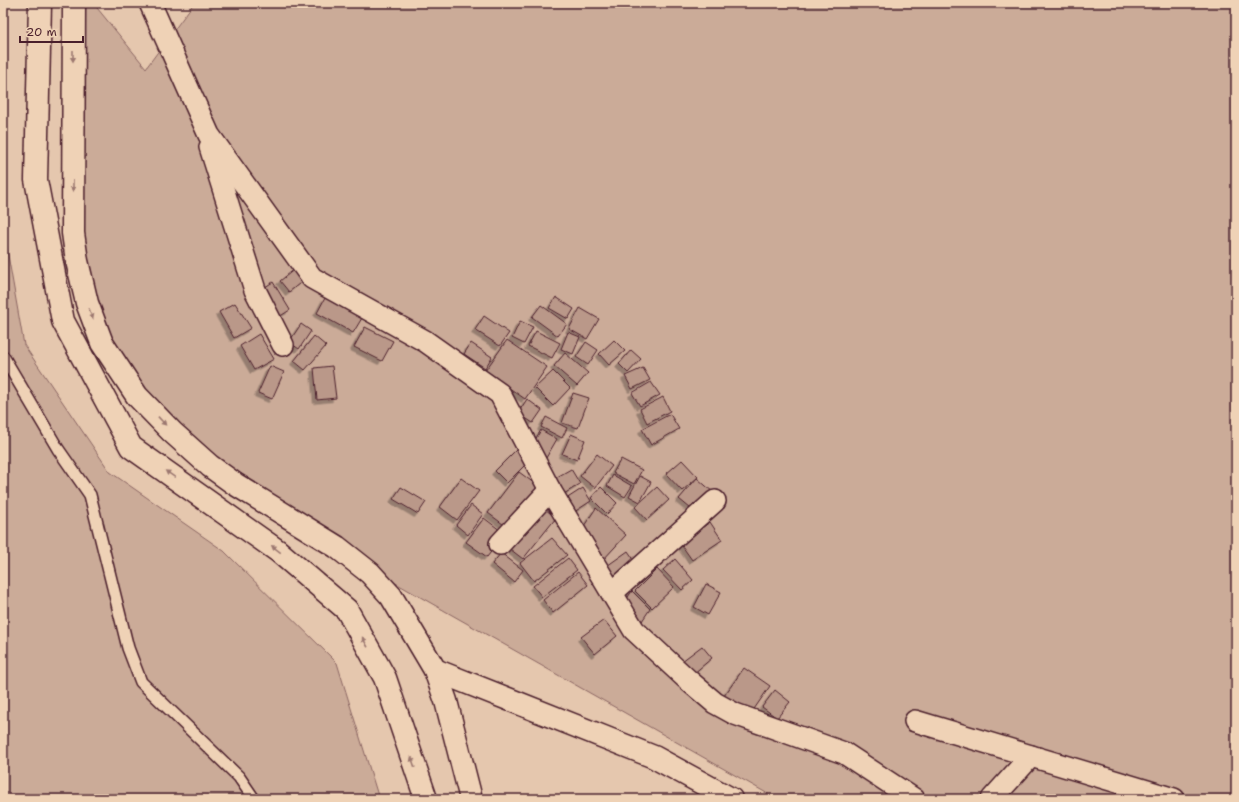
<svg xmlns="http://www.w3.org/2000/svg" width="1239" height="802" font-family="'Shantell Sans',sans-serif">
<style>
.green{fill:#cbab98;stroke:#8a6562}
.building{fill:#ba9889;stroke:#4a1f2b;filter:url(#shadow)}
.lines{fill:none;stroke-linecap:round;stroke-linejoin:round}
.service-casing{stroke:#4a1f2b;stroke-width:14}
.minor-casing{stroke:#4a1f2b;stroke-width:24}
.tertiary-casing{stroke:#4a1f2b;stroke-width:25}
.service{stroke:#efd2b6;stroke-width:11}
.minor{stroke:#efd2b6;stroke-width:21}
.tertiary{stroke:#efd2b6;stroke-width:22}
.oneway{fill:#9c7870}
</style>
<defs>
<filter id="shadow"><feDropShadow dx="-3.5" dy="3.5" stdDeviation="0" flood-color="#0004"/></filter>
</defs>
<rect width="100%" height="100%" fill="#e5c7ae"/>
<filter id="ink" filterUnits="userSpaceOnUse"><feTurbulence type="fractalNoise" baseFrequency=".025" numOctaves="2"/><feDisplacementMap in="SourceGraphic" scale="8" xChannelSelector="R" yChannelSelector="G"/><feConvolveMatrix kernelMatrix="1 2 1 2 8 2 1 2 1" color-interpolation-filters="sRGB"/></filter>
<g filter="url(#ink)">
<g class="green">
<polygon points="72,3 93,3 146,68 194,3 1236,3 1236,799 777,799 286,521 97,347 66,141"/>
<polygon points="3,227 24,345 110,472 224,551 337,663 379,799 3,799"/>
</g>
<g class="building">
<polygon points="296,268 305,279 289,292 280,281"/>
<polygon points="273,282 290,310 274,320 257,292"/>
<polygon points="556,297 574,309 568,319 549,308"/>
<polygon points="325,298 362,318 353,333 317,313"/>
<polygon points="235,303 251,328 234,338 219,312"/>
<polygon points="541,305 567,324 558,336 532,317"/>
<polygon points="580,308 599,319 587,339 569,329"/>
<polygon points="484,316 509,333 500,346 475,330"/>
<polygon points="520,321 533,327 524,344 512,338"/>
<polygon points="301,324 311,331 299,349 289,342"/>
<polygon points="365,327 393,341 382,361 354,347"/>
<polygon points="536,331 560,343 552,358 528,346"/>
<polygon points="568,332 580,337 573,354 561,349"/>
<polygon points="259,334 274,359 254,370 240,346"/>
<polygon points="314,336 326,346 305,370 294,361"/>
<polygon points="507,340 547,367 525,399 485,371"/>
<polygon points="614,340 625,351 609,365 599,354"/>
<polygon points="586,342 598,350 588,365 576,357"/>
<polygon points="471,343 492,357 485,368 464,354"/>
<polygon points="631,350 641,359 628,373 619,364"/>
<polygon points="565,353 588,373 577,386 554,366"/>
<polygon points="270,366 284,372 272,399 258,393"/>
<polygon points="332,366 336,398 317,400 314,368"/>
<polygon points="643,368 650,380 632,389 625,376"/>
<polygon points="553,371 570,388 553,406 535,388"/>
<polygon points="651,382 660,395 640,406 632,393"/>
<polygon points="573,393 589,398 578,428 562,423"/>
<polygon points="663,397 670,411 647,423 640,409"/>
<polygon points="527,399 542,410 533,423 518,413"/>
<polygon points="670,414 679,429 651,445 642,429"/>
<polygon points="546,417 567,428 562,438 541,427"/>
<polygon points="541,430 557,439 546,458 530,448"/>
<polygon points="571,434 585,440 577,460 562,454"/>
<polygon points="518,448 530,460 507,483 495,471"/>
<polygon points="597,454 612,466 595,488 580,476"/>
<polygon points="621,459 642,470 634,484 613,473"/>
<polygon points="682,460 698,477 682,491 666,474"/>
<polygon points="571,469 580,484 559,497 550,481"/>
<polygon points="519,472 542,489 511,530 488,513"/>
<polygon points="613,475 632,486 625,497 607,486"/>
<polygon points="640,476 651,482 640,502 629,496"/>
<polygon points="461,478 479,491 457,520 440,507"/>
<polygon points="697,478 714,493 696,513 679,499"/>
<polygon points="401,487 426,502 418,514 393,499"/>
<polygon points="601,487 617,503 607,514 591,498"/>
<polygon points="657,487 669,500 647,520 635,507"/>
<polygon points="583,488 591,501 568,516 560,503"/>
<polygon points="539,504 556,518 523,559 506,546"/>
<polygon points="471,505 483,514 468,535 456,525"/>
<polygon points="596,508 626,535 603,560 582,529"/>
<polygon points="484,518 505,534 487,557 466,542"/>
<polygon points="710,522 722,540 692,560 680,543"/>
<polygon points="552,538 567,555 534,581 520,563"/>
<polygon points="628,551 637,564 615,579 604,568"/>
<polygon points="501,553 523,570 514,582 492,564"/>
<polygon points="568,558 577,570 542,597 533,586"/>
<polygon points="675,559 693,580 682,590 663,570"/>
<polygon points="657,569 674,587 652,608 635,591"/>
<polygon points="578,572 588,585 553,613 543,600"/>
<polygon points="706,584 721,592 708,615 694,607"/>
<polygon points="632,591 650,609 642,621 624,603"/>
<polygon points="604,620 617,636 595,654 581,637"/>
<polygon points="702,646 712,658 693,674 682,661"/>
<polygon points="744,668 770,686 750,715 724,696"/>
<polygon points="775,690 790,702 777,718 762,707"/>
</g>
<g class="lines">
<defs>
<polyline id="service" points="3,356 58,449 90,495 128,648 141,682 239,777 254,799"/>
<g id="minor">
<polyline points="150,3 209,135 312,278 425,341 500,394 550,490 634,630 688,680 715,703 735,714 844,753 914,799"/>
<polyline points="210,147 255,290 283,345"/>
<polyline points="500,544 550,490"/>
<polyline points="612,593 715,501"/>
<polyline points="915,721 1174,799"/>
<polyline points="992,799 1031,756"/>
</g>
<g id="tertiary">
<polyline points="40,3 36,180 63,321 131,447 278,551 347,610 385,678 426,799"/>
<polyline points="74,3 73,233 77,261 87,303 102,343 137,396 172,432 210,466 235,484 337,547 370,573 391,596 435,670 446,701 471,799"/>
<polyline points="435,670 654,757 731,799"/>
</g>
</defs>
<use href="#service" class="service-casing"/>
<use href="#minor" class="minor-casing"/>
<use href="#tertiary" class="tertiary-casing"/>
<use href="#service" class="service"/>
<use href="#minor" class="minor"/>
<use href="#tertiary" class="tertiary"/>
</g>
<defs><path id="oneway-solid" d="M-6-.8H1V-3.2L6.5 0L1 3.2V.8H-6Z"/></defs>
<g class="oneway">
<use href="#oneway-solid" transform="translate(73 56) rotate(90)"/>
<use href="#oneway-solid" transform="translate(73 186) rotate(90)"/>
<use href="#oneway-solid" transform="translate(91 314) rotate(70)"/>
<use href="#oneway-solid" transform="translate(162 421) rotate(47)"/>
<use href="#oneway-solid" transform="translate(170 474) rotate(-145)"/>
<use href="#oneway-solid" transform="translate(276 549) rotate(-143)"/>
<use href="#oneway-solid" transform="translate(365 642) rotate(-119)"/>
<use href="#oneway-solid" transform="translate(413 762) rotate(-109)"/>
</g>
</g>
<rect width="1239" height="802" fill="none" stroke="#efd2b6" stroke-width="16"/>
<rect x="8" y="8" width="1223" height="786" fill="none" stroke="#4a1f2b" stroke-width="1.5" filter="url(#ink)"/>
<path d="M20 36v6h63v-6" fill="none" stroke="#4a1f2b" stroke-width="2"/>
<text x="26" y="36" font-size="12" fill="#4a1f2b" stroke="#efd2b6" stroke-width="3" paint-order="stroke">20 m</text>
</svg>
